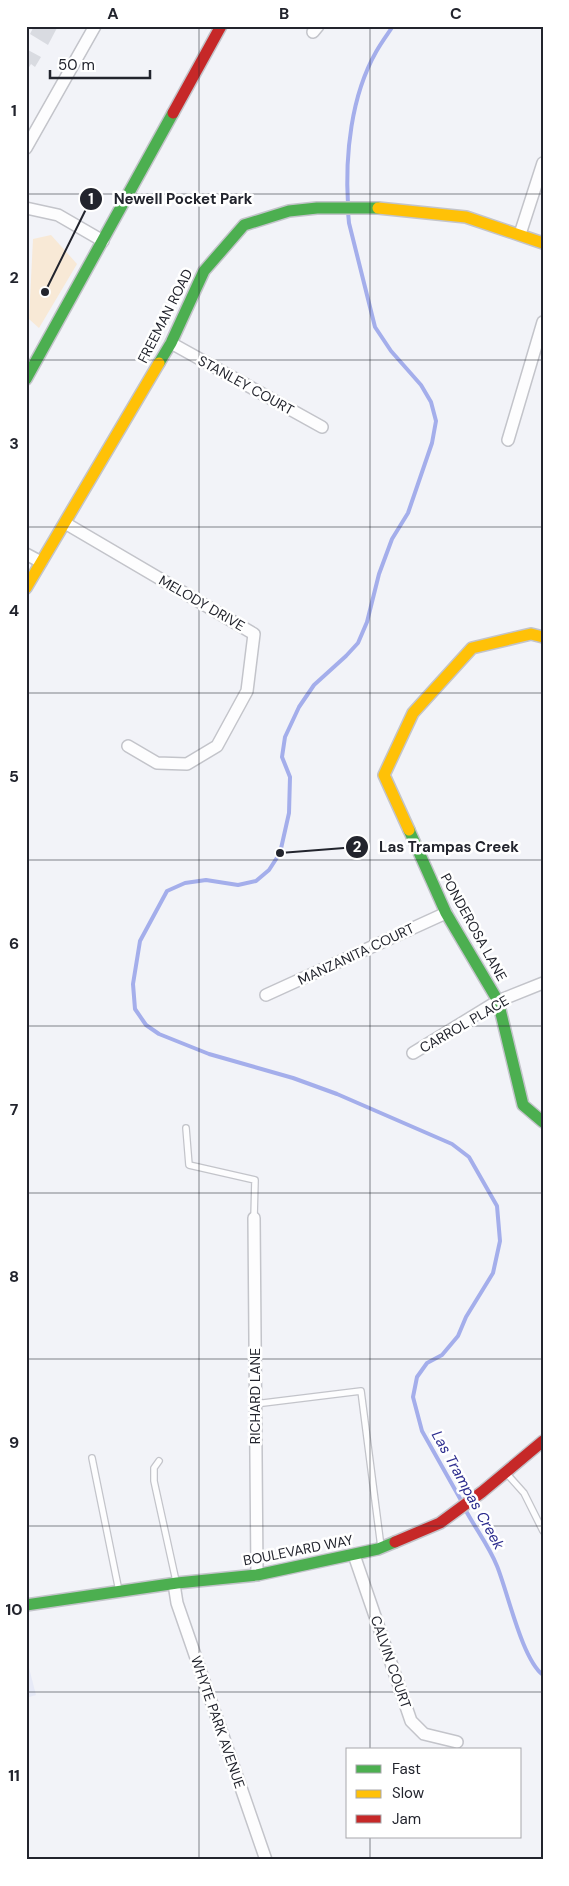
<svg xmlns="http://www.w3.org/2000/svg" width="569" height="1886" font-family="'DM Sans',sans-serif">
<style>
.built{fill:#e7eaf7}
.green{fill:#f8e9d6}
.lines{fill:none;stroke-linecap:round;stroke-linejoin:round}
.stream{stroke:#a4aeeb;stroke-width:4}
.building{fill:#d9dbe1}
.lane-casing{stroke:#c3c4ca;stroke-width:8}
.street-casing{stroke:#c3c4ca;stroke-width:14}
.fast-casing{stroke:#c3c4ca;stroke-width:14}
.slow-casing{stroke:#c3c4ca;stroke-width:14}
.jam-casing{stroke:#c3c4ca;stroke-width:14}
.lane{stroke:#fdfdfe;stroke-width:5.5}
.street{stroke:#fdfdfe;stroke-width:11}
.fast{stroke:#4caf50;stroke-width:11}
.slow{stroke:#ffc107;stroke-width:11}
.jam{stroke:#c62828;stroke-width:11}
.grid{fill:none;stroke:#22242d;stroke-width:1;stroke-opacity:0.55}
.labels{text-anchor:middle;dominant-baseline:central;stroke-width:5;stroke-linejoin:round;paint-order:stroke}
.street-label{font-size:14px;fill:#22242d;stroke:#fff}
.water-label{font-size:15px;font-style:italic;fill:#2c2c8e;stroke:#fff}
.leader{fill:none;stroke:#22242d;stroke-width:2}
.callout-dot{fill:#22242d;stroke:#fff;stroke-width:2}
.mark-label{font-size:15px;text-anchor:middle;font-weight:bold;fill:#fff}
.callout-label{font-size:15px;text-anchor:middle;font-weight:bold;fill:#22242d;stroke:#fff;stroke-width:5;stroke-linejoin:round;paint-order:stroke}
.neatline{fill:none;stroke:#22242d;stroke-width:2}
.grid-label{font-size:16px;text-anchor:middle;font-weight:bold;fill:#22242d}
</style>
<rect width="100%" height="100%" fill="#f2f3f8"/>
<polygon class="built" points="26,1656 36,1695 26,1698"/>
<polygon class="green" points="51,235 77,264 39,328 29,319 33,239"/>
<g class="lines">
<g class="stream">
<path d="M348 205C345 155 351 96 376 52 381 43 387 35 393 26"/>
<polyline points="348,212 349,223 375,327 391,351 421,385 431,402 436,421 432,443 408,513 392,539 379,574 367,622 358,643 346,656 314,685 299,707 285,737 282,757 290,777 289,813 280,853 269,870 256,881 238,885 206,880 185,883 167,891 140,941 133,984 135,1009 146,1025 159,1034 209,1054 293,1078 337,1094 452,1144 469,1157 497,1206 500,1241 493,1273 466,1317 458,1336 442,1355 427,1363 417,1377 413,1397 422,1431 462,1502"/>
<path d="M465 1509C475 1528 489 1546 497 1566 508 1593 522 1659 543 1675"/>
</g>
</g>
<g class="building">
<polygon points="34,26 58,26 48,45 30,34"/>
<polygon points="28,50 41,57 35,67 31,64 26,72 26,53"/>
</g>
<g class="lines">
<defs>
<g id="lane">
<polyline points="186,1128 189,1165 255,1180 254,1218"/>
<polyline points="255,1404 361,1391 381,1547"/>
<polyline points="92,1458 119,1591"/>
<polyline points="159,1461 154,1468 154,1481 176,1581"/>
<polyline points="507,1474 524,1493 543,1531"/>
</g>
<g id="street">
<polyline points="313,32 318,26"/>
<polyline points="26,148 95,26"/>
<polyline points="26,208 58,215 103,241"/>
<polyline points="520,234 543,163"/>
<polyline points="171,343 322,427"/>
<polyline points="508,440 543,322"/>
<polyline points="65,523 254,634 247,691 217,746 187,764 157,763 128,746"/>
<polyline points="26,554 41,562"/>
<polyline points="266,995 446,913"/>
<polyline points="413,1053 498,1001 543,983"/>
<polyline points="254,1218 257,1575"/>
<polyline points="354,1555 411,1721 424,1734 457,1742"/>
<polyline points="174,1584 177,1603 266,1860"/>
</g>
<g id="fast">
<polyline points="159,363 171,343 204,271 244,225 289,211 317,208 378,208"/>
<polyline points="26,379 173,113"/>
<polyline points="409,830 446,913 498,1001 523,1105 543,1122"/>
<polyline points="26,1605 177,1583 257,1575 378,1549 395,1542"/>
</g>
<g id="slow">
<polyline points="378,208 466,217 543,243"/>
<polyline points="26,588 159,363"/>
<polyline points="409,830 384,775 413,713 472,648 531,634 543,637"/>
</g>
<g id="jam">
<polyline points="173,113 221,26"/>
<polyline points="395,1542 440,1523 482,1492 543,1441"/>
</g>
</defs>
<use href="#lane" class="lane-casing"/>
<use href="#street" class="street-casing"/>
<use href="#fast" class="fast-casing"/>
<use href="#slow" class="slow-casing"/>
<use href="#jam" class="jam-casing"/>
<use href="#lane" class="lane"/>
<use href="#street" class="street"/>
<use href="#fast" class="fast"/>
<use href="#slow" class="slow"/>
<use href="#jam" class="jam"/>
</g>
<path class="grid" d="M199 26V1860M370 26V1750M26 194H543M26 360H543M26 527H543M26 693H543M26 860H543M26 1026H543M26 1193H543M26 1359H543M26 1526H543M26 1692H543M370 1837V1860"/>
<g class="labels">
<g class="street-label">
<text transform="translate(165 316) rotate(-63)">FREEMAN ROAD</text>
<text transform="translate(246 385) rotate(29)">STANLEY COURT</text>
<text transform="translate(202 603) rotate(30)">MELODY DRIVE</text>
<text transform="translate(474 927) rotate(61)">PONDEROSA LANE</text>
<text transform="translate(356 954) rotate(-25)">MANZANITA COURT</text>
<text transform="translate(464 1024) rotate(-30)">CARROL PLACE</text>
<text transform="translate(255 1396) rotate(-90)">RICHARD LANE</text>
<text transform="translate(298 1550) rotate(-11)">BOULEVARD WAY</text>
<text transform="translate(391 1662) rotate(71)">CALVIN COURT</text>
<text transform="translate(218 1722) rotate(71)">WHYTE PARK AVENUE</text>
</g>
<g class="water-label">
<text transform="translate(468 1490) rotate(61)">Las Trampas Creek</text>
</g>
</g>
<path class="leader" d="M45 292L91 199M280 853L357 847"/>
<g class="callout-dot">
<circle cx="45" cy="292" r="5"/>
<circle cx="280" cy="853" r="5"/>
<circle cx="91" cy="199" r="12"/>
<circle cx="357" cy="847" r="12"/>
</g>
<g class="mark-label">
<text x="91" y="204">1</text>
<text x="357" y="852">2</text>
</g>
<g class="callout-label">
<text x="183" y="204">Newell Pocket Park</text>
<text x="449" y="852">Las Trampas Creek</text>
</g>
<rect width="569" height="1886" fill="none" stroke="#ffffff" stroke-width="55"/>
<rect x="346" y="1748" width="175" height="90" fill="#ffffff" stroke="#a7a7ab"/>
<rect x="356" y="1765" width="25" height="8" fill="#4caf50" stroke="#a7a7ab"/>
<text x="392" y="1774" font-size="15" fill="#22242d">Fast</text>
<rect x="356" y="1790" width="25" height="8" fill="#ffc107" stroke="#a7a7ab"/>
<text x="392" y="1798" font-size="15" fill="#22242d">Slow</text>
<rect x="356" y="1815" width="25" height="8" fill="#c62828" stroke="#a7a7ab"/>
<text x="392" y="1824" font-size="15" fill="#22242d">Jam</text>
<path d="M50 70v8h100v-8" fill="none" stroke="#22242d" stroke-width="2.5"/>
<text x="58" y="70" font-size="15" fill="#22242d" stroke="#ffffff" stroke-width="4" paint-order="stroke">50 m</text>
<rect x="28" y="28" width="514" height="1830" class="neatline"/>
<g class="grid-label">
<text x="113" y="19">A</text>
<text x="284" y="19">B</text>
<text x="456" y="19">C</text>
<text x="14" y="116">1</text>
<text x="14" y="283">2</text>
<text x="14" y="449">3</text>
<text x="14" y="616">4</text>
<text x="14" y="782">5</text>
<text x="14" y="949">6</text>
<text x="14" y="1115">7</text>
<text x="14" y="1282">8</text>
<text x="14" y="1448">9</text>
<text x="14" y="1615">10</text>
<text x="14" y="1781">11</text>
</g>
</svg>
